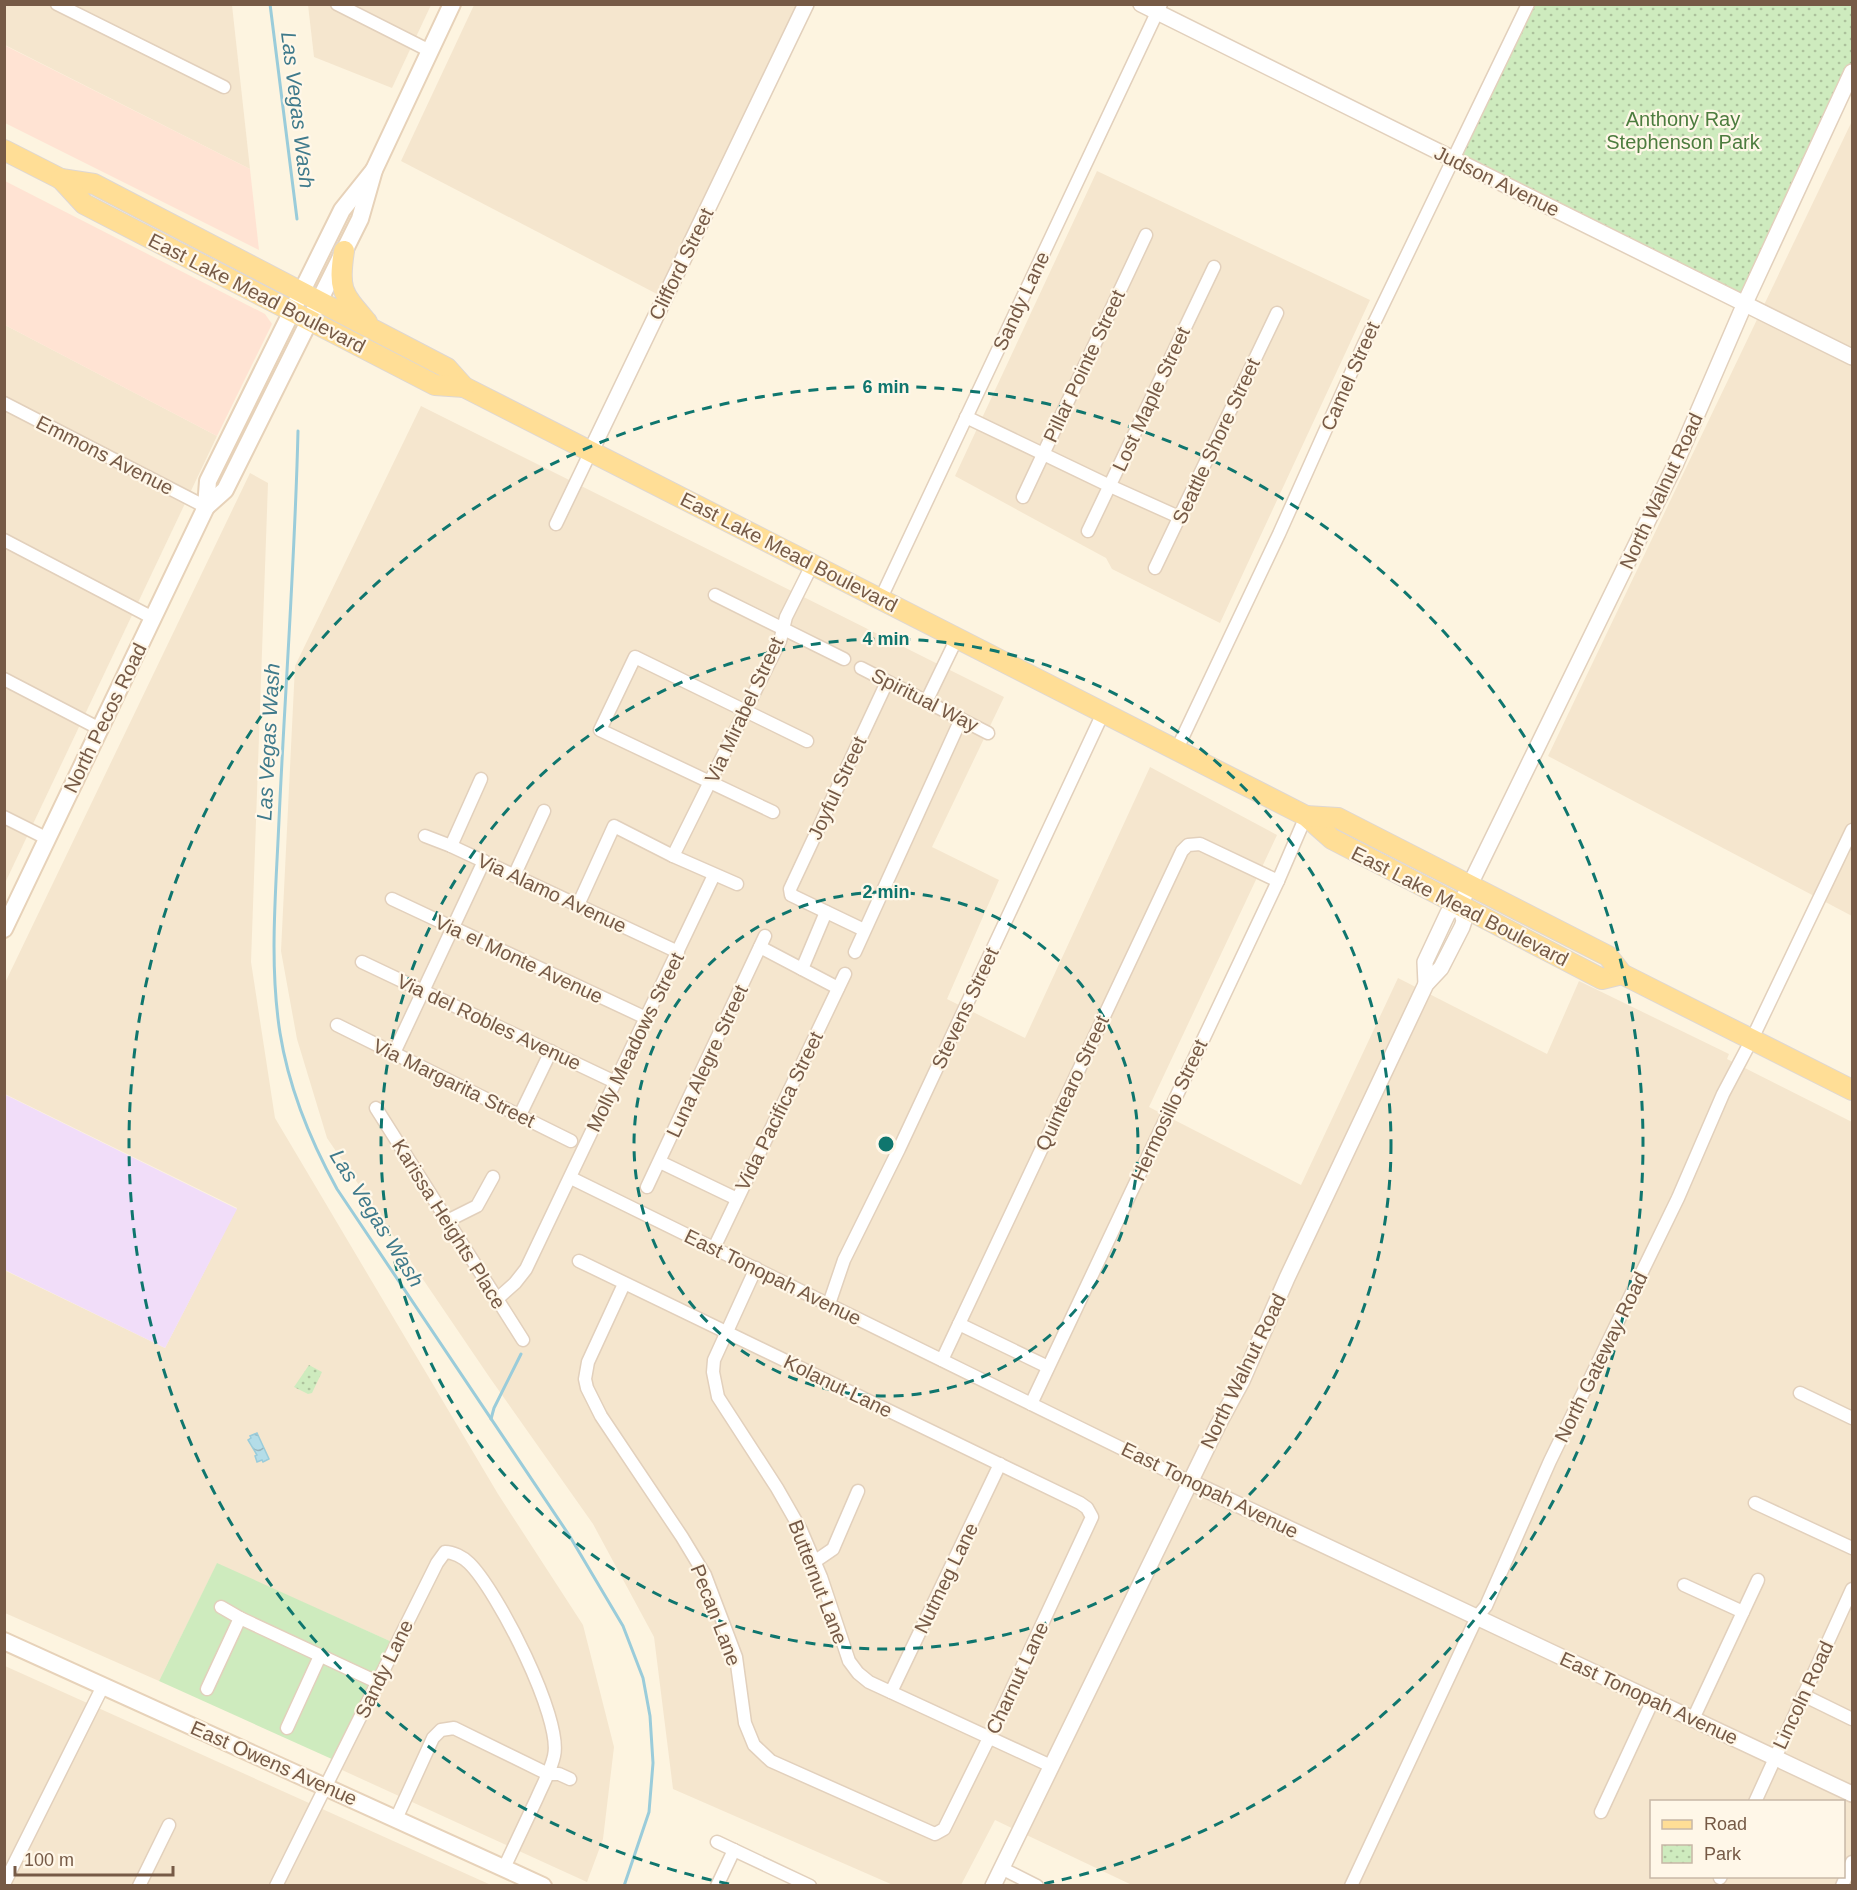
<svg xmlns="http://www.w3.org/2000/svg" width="1857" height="1890" font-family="Helvetica,sans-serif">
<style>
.residential{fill:#f5e6ce;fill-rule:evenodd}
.commercial{fill:#ffe3d3}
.education{fill:#f1ddf9}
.grass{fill:#ceebbe}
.park{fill:url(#park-dots)}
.water{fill:url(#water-waves);stroke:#9accda;stroke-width:1.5}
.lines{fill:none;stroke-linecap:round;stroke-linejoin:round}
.stream{stroke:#9accda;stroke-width:3}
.minor-casing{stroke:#e2d0bc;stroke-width:15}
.tertiary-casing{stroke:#e2d0bc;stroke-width:18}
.secondary-casing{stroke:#e7d2b9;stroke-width:20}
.primary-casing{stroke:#ded7d3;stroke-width:22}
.minor{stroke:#fff;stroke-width:12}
.tertiary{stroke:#fff;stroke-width:15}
.secondary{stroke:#fff;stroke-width:16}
.primary{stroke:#ffde96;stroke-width:20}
.ring{fill:none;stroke:#0f766e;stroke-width:3;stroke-dasharray:10 8}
.labels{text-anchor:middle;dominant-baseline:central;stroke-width:4.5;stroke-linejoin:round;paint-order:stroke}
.park-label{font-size:20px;fill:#4c7c3e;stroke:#fff7e8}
.street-label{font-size:20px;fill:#765a46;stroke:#fff7e8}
.water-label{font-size:21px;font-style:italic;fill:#3f7a8b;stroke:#fff7e8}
.centre{fill:#0f766e;stroke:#fff7e8;stroke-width:3}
.ring-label{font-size:18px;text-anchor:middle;font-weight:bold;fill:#0f766e;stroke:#fff7e8;stroke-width:4.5;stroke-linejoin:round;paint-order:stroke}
</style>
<defs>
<pattern id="park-dots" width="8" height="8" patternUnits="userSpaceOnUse" patternTransform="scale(1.5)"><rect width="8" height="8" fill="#ceebbe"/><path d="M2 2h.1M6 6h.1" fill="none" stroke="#acc19c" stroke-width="1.8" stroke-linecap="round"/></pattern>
<pattern id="water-waves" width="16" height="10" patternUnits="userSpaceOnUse" patternTransform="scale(1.5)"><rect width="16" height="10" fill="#b4dde8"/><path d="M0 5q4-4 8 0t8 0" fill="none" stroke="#97b6be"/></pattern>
</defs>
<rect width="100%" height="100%" fill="#fdf4e0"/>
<g class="residential">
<polygon points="4,5 232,5 250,169 5,45"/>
<polygon points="308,5 431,5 392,88 314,57"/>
<polygon points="474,5 804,5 657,294 401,161"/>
<polygon points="1852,121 1852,916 1548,756"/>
<polygon points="1097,171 1370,300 1220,623 1112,569 1106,558 955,476"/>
<polygon points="5,325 217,436 5,883"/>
<path d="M421 406 1004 697 932 847 999 880 947 999 1025 1038 1150 767 1277 835 1149 1107 1301 1185 1398 978 1547 1054 1579 981 1729 1054 1727 1059 1852 1122V1885H1132L995 1820 961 1885H893L673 1789 654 1637 593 1524 490 1378 327 1138 297 1039 281 951 295 666ZM1652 1802H1844V1876H1652Z"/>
<polygon points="250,473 268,483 251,962 275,1118 498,1494 583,1625 614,1747 603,1839 587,1882 342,1770 403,1647 217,1564 159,1681 5,1613 4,1270 165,1348 237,1208 5,1094 4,985"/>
<polygon points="5,1666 491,1885 5,1885"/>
</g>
<g class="commercial">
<polygon points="4,45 250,169 259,250 5,123"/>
<polygon points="5,181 265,314 272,324 217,436 5,325"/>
</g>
<polygon class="education" points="4,1094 237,1209 165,1348 5,1270"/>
<polygon class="grass" points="217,1563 392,1642 334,1760 159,1681"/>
<g class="park">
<polygon points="1528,5 1852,5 1852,74 1745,303 1453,159"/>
<polygon points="309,1365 322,1372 312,1393 308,1394 294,1387"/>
</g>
<polygon class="water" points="257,1433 269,1459 263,1462 262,1460 257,1462 255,1456 257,1455 248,1440 251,1438 250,1436"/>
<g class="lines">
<g class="stream">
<polyline points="270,4 297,219"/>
<path d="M298 431C295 561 285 690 279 820 276 890 269 963 280 1033 289 1089 310 1140 337 1189L569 1535 623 1626 643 1678 650 1716 653 1763 649 1812 624 1886"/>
<polyline points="491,1419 494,1408 521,1354"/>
</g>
<defs>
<g id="minor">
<polyline points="57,4 224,87"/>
<polyline points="337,4 430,51"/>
<polyline points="4,403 206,507"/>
<polyline points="966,417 1110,486 1179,517"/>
<polyline points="1023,497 1146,235"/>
<polyline points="556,524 591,451"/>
<polyline points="1088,531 1214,267"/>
<polyline points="4,540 153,618"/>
<polyline points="1155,568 1277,313"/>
<polyline points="715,595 844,659"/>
<polyline points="881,598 1161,4"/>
<polyline points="861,668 988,733"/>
<polyline points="4,679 100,729"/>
<polyline points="926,702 957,638"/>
<polyline points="1177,749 1279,534 1364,344 1528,4"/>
<polyline points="773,812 600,730 635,657 807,741"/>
<polyline points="4,817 48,839"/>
<polyline points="425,836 451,846 678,952"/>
<polyline points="451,846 481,779"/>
<polyline points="673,856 780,641 786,617 813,563"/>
<polyline points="514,876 544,811"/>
<polyline points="392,899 646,1018"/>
<polyline points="578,905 614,826 673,856 737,884"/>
<polyline points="864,930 791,895 790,889 887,682"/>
<polyline points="760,947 838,988"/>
<polyline points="855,952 961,719"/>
<polyline points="362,962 615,1082"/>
<polyline points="802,969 826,912"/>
<polyline points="337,1025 571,1141"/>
<polyline points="394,1053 484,861"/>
<polyline points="376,1108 523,1340"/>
<polyline points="520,1115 551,1051"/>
<polyline points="660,1162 737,1199"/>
<polyline points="571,1178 1190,1482"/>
<polyline points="647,1187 765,936"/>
<polyline points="447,1221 477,1206 493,1177"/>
<polyline points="714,1248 845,974"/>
<polyline points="579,1261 1080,1503 1087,1508 1092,1517 989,1738 944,1829 935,1834 771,1761 754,1745 745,1723 736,1657 705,1575 682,1537 601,1416 587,1388 585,1379 588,1362 624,1284"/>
<polyline points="756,1268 714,1360 713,1372 718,1397 777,1488 801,1530 821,1577 849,1661 858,1673 869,1682 1051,1766"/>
<polyline points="496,1300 515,1283 526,1269 714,875"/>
<polyline points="829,1304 844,1260 899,1149 1103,713"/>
<polyline points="959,1324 1048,1367"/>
<polyline points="942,1360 1182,851 1188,845 1200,844 1278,881"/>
<polyline points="1800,1393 1852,1418"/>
<polyline points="1031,1404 1278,881 1306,816"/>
<polyline points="1755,1503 1852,1548"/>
<polyline points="814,1562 833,1549 858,1491"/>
<polyline points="1684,1585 1743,1612"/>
<polyline points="221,1607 240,1618 377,1682"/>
<polyline points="207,1689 240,1618"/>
<polyline points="891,1692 1000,1464"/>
<polyline points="1803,1695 1852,1719"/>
<polyline points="1693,1719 1758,1580"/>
<polyline points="287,1728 320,1656"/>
<polyline points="1755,1802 1852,1589"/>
<polyline points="1601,1812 1653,1700"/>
<polyline points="396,1819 433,1738 441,1730 454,1728 548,1774 559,1774 570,1779"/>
<polyline points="717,1842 810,1886"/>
<polyline points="1001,1868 1037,1886"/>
<polyline points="1720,1878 1721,1876"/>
<polyline points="4,1884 103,1686"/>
<polyline points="139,1886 169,1825"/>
<path d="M276 1886 437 1563 445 1552C453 1552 463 1557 469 1563 497 1590 563 1719 554 1756 551 1770 543 1784 537 1798 526 1821 515 1845 504 1868"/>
<polyline points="717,1886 734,1850"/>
<polyline points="1351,1886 1477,1617 1486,1606 1550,1461 1678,1198 1723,1094 1752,1039 1852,830"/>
<polyline points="1842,1886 1852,1862"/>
</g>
<g id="tertiary">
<polyline points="1141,4 1852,357"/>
<polyline points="591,451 806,4"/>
<polyline points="1426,984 1425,962 1448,913 1460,905 1676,463 1745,303 1852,72"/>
<polyline points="1190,1482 1852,1794"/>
<polyline points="993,1886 1218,1425 1242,1381 1287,1278 1426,984 1441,968 1462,927 1464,921 1460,905"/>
</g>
<g id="secondary">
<polyline points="206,507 225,490 360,219 374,170 452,4"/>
<polyline points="4,929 206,507 208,481 342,210 374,170"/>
<polyline points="4,1641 543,1886"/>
</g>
<g id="primary">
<polyline points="4,150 61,179 94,184 447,368 464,387 1306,816 1332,839 1602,979 1622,974"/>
<polyline points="61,179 84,204 435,385 464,387"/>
<path d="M344 251C338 290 342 293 367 322"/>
<polyline points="1306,816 1338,818 1608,956 1622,974 1852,1090"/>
</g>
</defs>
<use href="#minor" class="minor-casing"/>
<use href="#tertiary" class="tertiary-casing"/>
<use href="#secondary" class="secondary-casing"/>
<use href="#primary" class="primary-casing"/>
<use href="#minor" class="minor"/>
<use href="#tertiary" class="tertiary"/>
<use href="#secondary" class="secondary"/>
<use href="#primary" class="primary"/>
</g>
<g class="ring">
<circle cx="886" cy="1144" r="252"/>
<circle cx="886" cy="1144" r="505"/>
<path d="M729 1884A757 757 0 1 1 1043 1884"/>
</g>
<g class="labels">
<g class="park-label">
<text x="1683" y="119">Anthony Ray<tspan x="1683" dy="23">Stephenson Park</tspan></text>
</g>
<g class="street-label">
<text transform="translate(1497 181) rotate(26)">Judson Avenue</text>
<text transform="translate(681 264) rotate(-64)">Clifford Street</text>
<text transform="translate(257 293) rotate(27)">East Lake Mead Boulevard</text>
<text transform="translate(1021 301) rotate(-65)">Sandy Lane</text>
<text transform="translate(1084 366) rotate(-65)">Pillar Pointe Street</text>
<text transform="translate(1350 376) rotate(-66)">Camel Street</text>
<text transform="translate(1151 399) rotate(-65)">Lost Maple Street</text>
<text transform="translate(1216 441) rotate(-65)">Seattle Shore Street</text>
<text transform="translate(105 455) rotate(27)">Emmons Avenue</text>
<text transform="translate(1661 491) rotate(-65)">North Walnut Road</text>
<text transform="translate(789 552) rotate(27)">East Lake Mead Boulevard</text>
<text transform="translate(925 700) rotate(27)">Spiritual Way</text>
<text transform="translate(744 710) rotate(-65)">Via Mirabel Street</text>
<text transform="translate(105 718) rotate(-64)">North Pecos Road</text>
<text transform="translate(837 788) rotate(-65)">Joyful Street</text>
<text transform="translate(552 893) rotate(25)">Via Alamo Avenue</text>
<text transform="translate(1460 906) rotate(27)">East Lake Mead Boulevard</text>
<text transform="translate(519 959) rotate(25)">Via el Monte Avenue</text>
<text transform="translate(965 1008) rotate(-65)">Stevens Street</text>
<text transform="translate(489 1022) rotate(25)">Via del Robles Avenue</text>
<text transform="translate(635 1042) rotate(-64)">Molly Meadows Street</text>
<text transform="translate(707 1061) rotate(-65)">Luna Alegre Street</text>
<text transform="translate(454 1083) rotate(26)">Via Margarita Street</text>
<text transform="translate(1072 1083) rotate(-65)">Quintearo Street</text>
<text transform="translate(1169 1110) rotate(-65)">Hermosillo Street</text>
<text transform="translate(779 1111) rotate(-64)">Vida Pacifica Street</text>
<text transform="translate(449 1224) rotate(58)">Karissa Heights Place</text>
<text transform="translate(773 1277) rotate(26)">East Tonopah Avenue</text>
<text transform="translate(1601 1357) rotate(-64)">North Gateway Road</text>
<text transform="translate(1243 1371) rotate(-64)">North Walnut Road</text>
<text transform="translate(838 1386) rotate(26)">Kolanut Lane</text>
<text transform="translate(1210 1490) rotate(26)">East Tonopah Avenue</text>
<text transform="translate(946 1578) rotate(-64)">Nutmeg Lane</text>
<text transform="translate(818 1582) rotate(69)">Butternut Lane</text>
<text transform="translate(716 1615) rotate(69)">Pecan Lane</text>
<text transform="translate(384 1669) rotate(-64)">Sandy Lane</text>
<text transform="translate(1017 1678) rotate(-65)">Charnut Lane</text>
<text transform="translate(1803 1695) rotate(-65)">Lincoln Road</text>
<text transform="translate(1649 1698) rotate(25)">East Tonopah Avenue</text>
<text transform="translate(274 1763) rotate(24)">East Owens Avenue</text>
</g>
<g class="water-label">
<text transform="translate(298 110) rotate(83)">Las Vegas Wash</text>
<text transform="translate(268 742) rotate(-87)">Las Vegas Wash</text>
<text transform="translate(377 1218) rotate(58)">Las Vegas Wash</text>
</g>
</g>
<circle cx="886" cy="1144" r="9" class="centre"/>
<g class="ring-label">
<text x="886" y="393">6 min</text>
<text x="886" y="645">4 min</text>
<text x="886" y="898">2 min</text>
</g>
<rect width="1857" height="1890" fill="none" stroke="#765a46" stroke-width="12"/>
<rect x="1650" y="1800" width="195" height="78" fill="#fff7e8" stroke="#c8b8a7" stroke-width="1.5"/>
<rect x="1662" y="1820" width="30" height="9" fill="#ffde96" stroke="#c8b8a7" stroke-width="1.5"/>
<text x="1704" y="1830" font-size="18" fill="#765a46">Road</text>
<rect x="1662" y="1845" width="30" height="18" fill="url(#park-dots)" stroke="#c8b8a7" stroke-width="1.5"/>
<text x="1704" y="1860" font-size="18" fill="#765a46">Park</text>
<path d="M15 1866v9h158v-9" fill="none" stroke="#765a46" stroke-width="3"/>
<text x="24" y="1866" font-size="18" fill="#765a46" stroke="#fff7e8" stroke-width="4.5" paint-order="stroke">100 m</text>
</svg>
